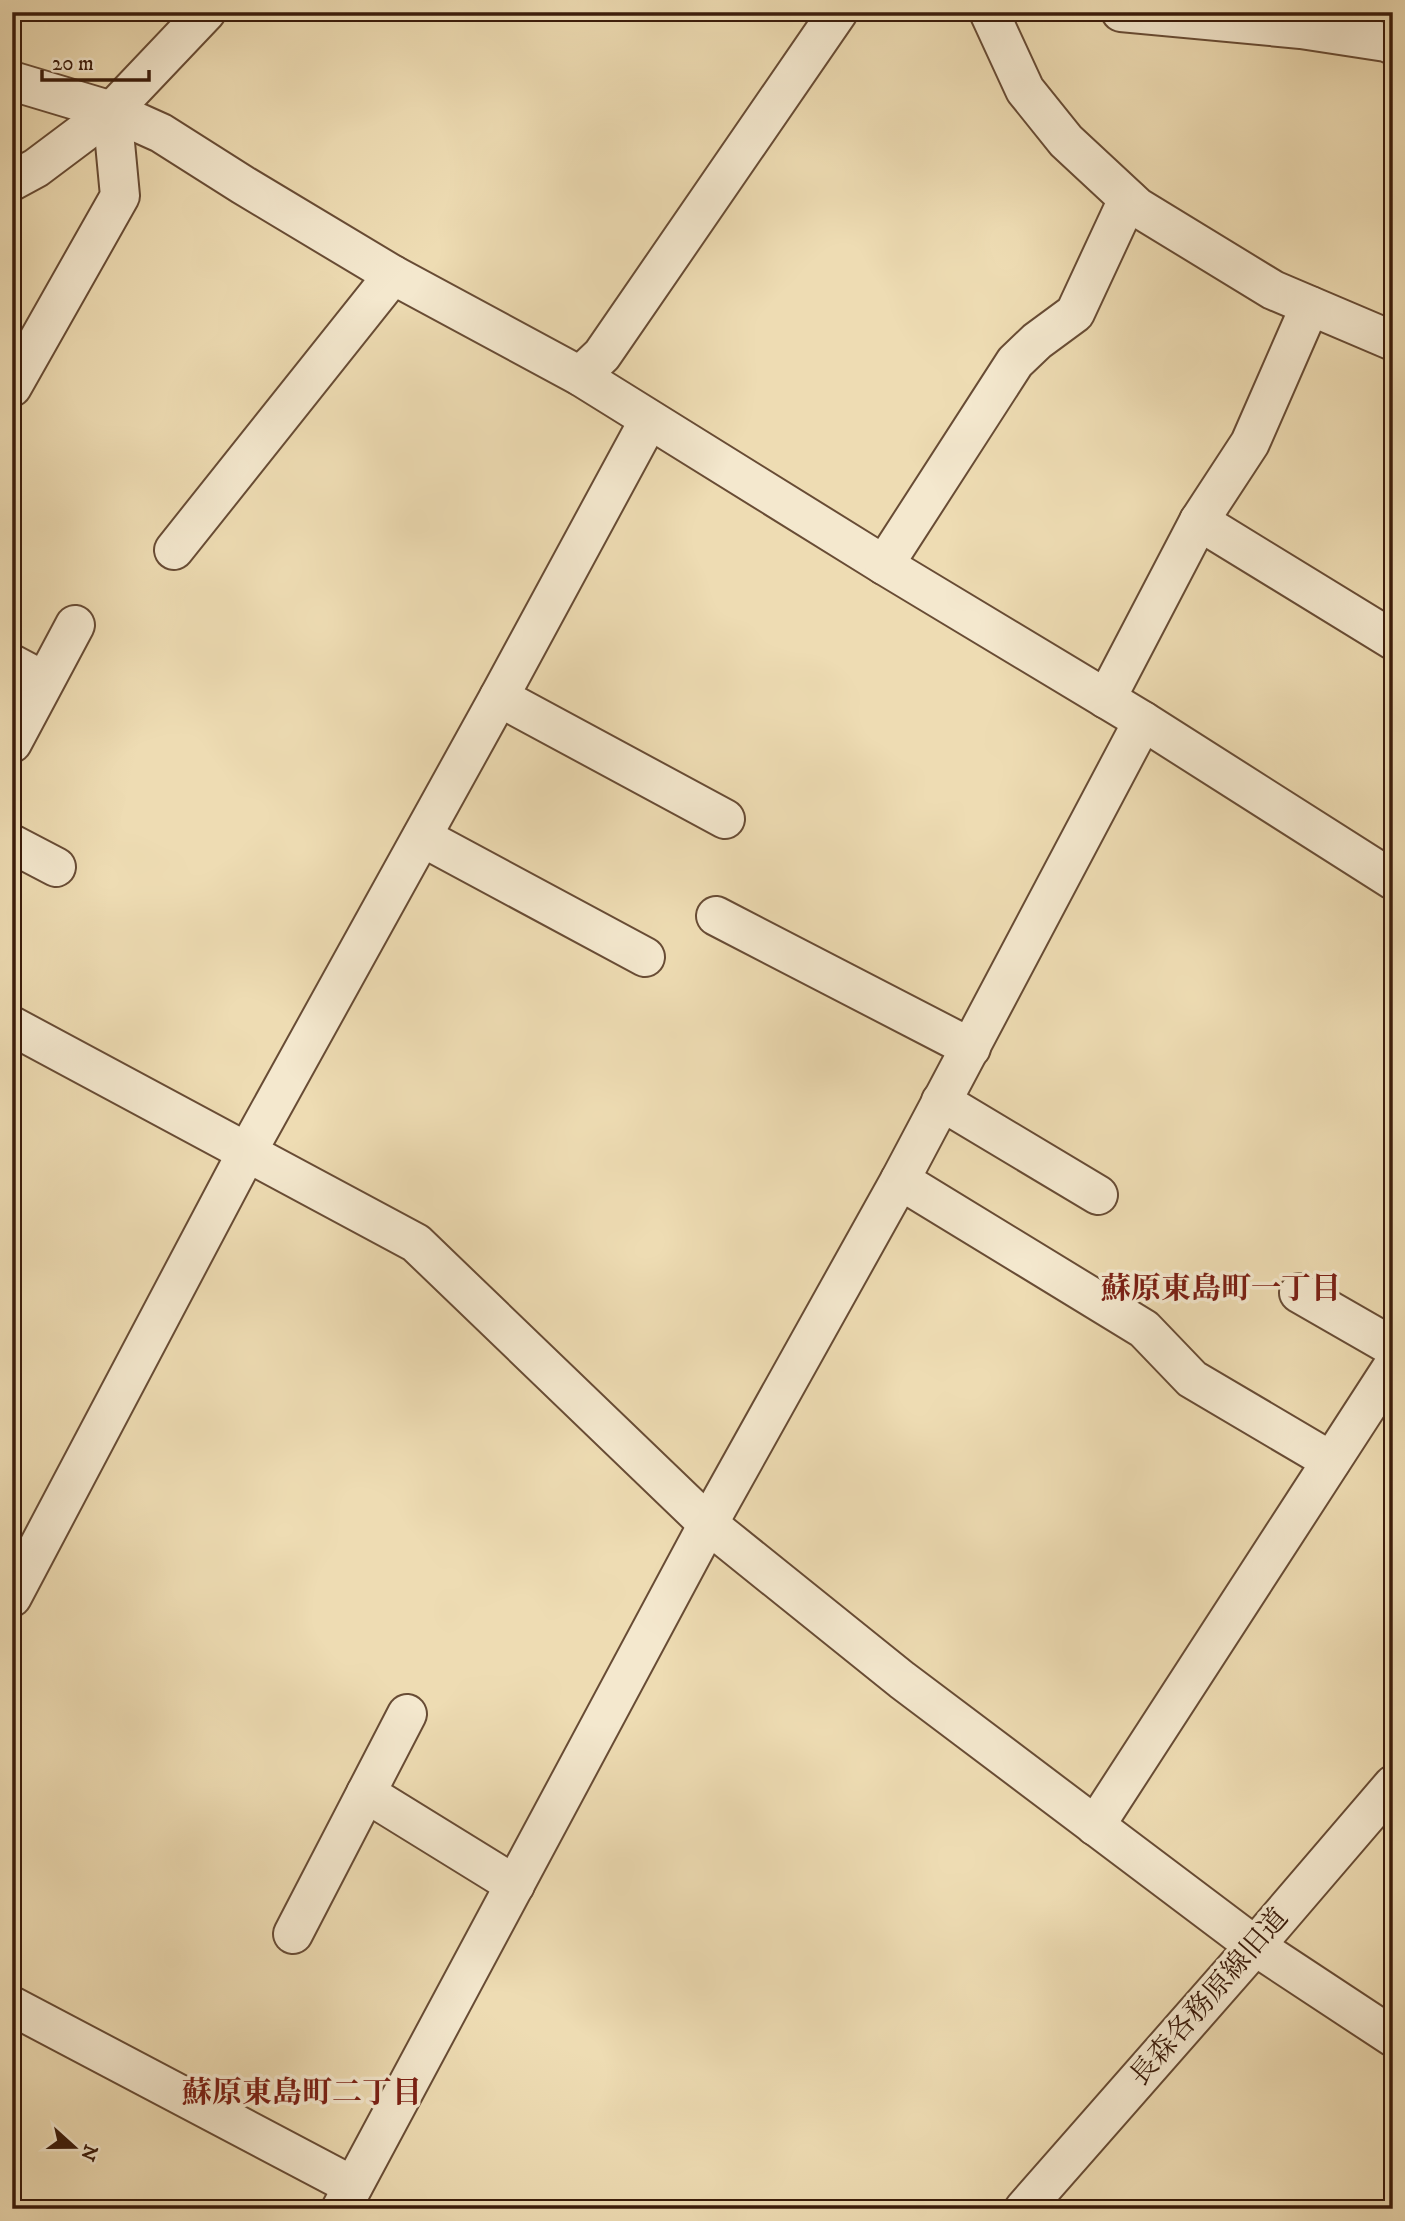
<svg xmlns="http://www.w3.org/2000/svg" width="1405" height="2221" font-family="'IM FELL DW Pica','Noto Serif JP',serif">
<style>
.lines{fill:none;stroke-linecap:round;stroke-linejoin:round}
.minor-casing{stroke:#684c35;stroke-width:42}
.minor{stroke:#f4e8ce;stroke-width:38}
.labels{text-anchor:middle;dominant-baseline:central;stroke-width:7;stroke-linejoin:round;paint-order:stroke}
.street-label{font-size:28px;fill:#3b1c0b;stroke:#f4e8ce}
.neighbourhood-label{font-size:30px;font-weight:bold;fill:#7a1f14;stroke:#f4e8ce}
</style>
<rect width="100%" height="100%" fill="#eedcb3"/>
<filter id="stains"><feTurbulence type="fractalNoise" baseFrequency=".00286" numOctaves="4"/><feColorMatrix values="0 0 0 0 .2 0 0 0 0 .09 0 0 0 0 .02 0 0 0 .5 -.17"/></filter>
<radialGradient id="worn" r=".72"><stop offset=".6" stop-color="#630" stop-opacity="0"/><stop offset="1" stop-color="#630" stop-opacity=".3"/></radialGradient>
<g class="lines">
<defs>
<g id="minor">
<polyline points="989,12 1025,90 1066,141 1137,207 1273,290 1393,341"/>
<polyline points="1121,12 1301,29 1386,42 1393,45"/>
<polyline points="12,81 112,111 161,133 243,185 393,275 580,376 884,565 1143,721 1393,880"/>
<polyline points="12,181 36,168 112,111 206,12"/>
<polyline points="580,376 602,355 838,12"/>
<polyline points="12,387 120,196 112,111"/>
<polyline points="1199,521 1393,640"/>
<polyline points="174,550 393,275"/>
<polyline points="884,565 1015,362 1037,341 1075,313 1128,199"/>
<polyline points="12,664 44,681"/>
<polyline points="499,697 725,819"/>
<polyline points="1106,699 1199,521 1250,443 1310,306"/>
<polyline points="12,743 75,625"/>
<polyline points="422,837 645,957"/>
<polyline points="12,844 56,867"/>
<polyline points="716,916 971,1048"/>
<polyline points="12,1026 416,1243 708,1524 902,1680 1255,1946 1393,2037"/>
<polyline points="941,1101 1098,1195"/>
<polyline points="900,1180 1144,1329 1192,1379 1331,1461"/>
<polyline points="1299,1293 1393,1347"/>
<polyline points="12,1597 247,1152 499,697 649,420"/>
<polyline points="366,1793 515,1885"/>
<polyline points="1095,1826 1393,1366"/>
<polyline points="293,1934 407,1714"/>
<polyline points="12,2006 353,2186"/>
<polyline points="341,2209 708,1524 900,1180 1143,721"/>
<polyline points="1024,2209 1255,1946 1393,1785"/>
</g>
</defs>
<use href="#minor" class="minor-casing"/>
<use href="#minor" class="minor"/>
</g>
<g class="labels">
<g class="street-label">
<text transform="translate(1209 1997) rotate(-49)">長森各務原線旧道</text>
</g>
<g class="neighbourhood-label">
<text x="1221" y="1289">蘇原東島町一丁目</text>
<text x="302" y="2093">蘇原東島町二丁目</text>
</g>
</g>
<rect width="1405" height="2221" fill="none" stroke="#eedcb3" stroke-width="42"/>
<rect x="14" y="14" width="1377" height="2193" fill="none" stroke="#3b1c0b" stroke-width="3.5"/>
<rect x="21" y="21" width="1363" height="2179" fill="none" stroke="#3b1c0b" stroke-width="2"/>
<g transform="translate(74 2147) rotate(111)" stroke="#f4e8ce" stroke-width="5" paint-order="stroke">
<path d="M0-5L12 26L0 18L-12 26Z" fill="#3b1c0b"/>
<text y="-10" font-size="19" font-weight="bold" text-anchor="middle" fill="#3b1c0b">N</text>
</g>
<path d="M42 70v10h107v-10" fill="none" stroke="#3b1c0b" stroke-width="3.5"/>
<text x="52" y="70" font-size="21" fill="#3b1c0b" stroke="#f4e8ce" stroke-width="5" paint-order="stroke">20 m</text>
<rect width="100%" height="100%" filter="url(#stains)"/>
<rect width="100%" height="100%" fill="url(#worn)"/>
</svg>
